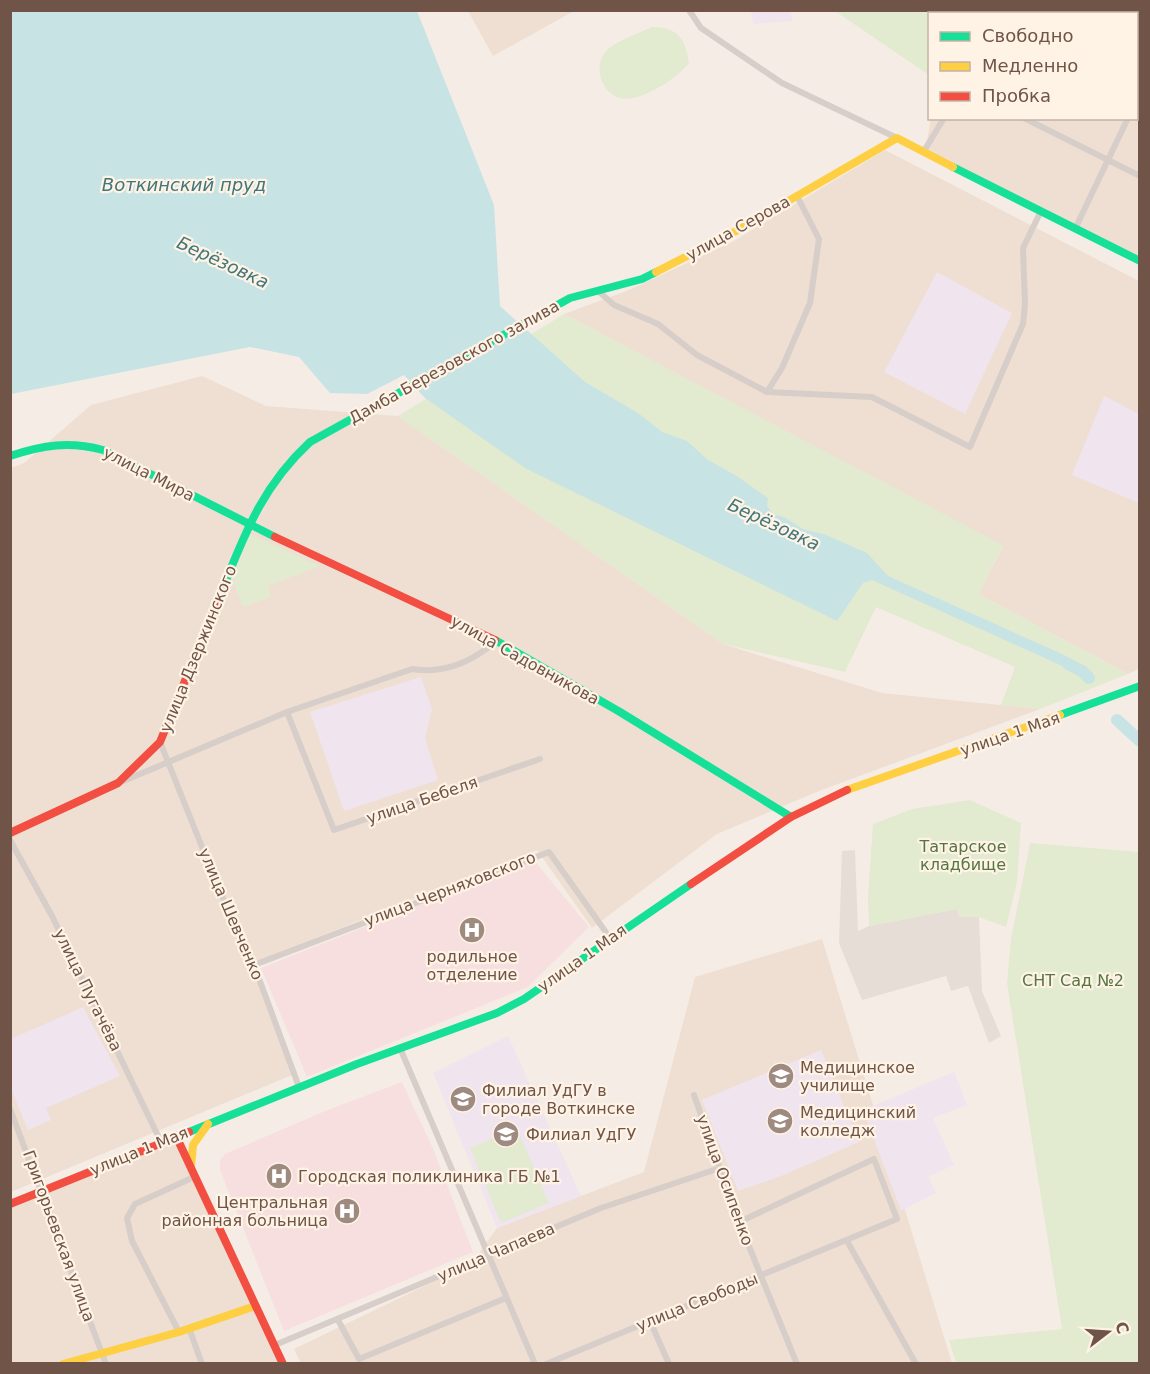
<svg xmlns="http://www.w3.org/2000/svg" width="1150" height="1374" font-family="'DejaVu Sans',sans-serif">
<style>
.residential{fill:#eedfd2}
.industrial{fill:#e6ddd7}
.education{fill:#f0e4ef}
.medical{fill:#f7dfdf}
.green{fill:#e2ead0}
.water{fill:#c8e3e4}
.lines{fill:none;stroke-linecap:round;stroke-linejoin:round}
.river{stroke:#c8e3e4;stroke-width:12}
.street{stroke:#d7cdc9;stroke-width:6}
.fast{stroke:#16e098;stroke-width:8}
.slow{stroke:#ffcf43;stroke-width:8}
.jam{stroke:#f24e42;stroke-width:8}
.labels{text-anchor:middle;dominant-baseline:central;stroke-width:4.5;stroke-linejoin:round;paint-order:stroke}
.street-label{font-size:16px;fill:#705448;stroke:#fef3e5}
.park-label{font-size:16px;fill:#547641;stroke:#fef3e5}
.poi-label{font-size:16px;fill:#705448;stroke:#fef3e5;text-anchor:start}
.water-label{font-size:18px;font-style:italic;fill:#40767c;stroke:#fef3e5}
</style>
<rect width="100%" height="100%" fill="#f5ede5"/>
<g class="residential">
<polygon points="468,11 574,11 493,56"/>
<polygon points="977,11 1139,11 1139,257 925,151 931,119 1136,118 1136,14 975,13"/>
<polygon points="885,150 1139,281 1139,669 1128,674 978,594 1003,546 564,314 629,290 732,242"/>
<polygon points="202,376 266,406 398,416 723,644 882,693 1040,709 819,791 717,834 592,928 537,850 255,962 297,1073 11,1192 11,468 24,463 91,405"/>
<polygon points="822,939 952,1363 301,1364 294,1349 472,1263 497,1228 644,1172 695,977"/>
<polygon points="176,1136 283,1363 11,1364 11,1204"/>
</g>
<polygon class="industrial" points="855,850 858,931 869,926 957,909 959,917 979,917 982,991 1001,1036 989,1043 968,986 951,991 946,976 862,1000 839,943 842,851"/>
<g class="education">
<polygon points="751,11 791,11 792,21 753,24"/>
<polygon points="937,272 1012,313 965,414 884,372"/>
<polygon points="1104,396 1139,414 1139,503 1072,475"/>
<polygon points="421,677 432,709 425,738 438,780 344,811 310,712"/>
<polygon points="83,1007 120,1076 46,1108 51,1120 28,1130 11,1089 11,1039"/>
<polygon points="508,1036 581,1196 497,1228 433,1073"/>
<polygon points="821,1050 859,1142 781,1176 738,1191 702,1100"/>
<polygon points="954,1072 967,1105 933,1118 954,1165 928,1177 936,1193 901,1211 863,1110"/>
</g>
<g class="medical">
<polygon points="534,860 589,927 528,987 307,1077 261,968"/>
<polygon points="402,1082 434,1151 473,1252 284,1331 220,1170 220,1160 225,1154 325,1111"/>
</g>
<g class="green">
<polygon points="835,11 977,11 975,13 930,14 929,75"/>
<path d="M652 27C679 28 685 38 689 63 678 78 636 106 617 97 600 90 593 63 607 50 618 40 639 33 652 27Z"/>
<polygon points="564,314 1003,545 978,594 1128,674 1040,709 1001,705 1015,667 876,607 845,672 723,644 398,416"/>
<polygon points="250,534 320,566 268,586 271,597 243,607 232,579"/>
<polygon points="970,800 1021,823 1017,882 1006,927 979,917 959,917 957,909 869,926 868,897 873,824 912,809"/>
<polygon points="1030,843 1139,852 1139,1363 956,1363 949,1340 1062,1329 1007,983 1011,939"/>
<polygon points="517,1128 549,1203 501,1223 470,1148"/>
</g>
<polygon class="water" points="11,11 417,11 494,205 500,306 585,382 638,413 662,432 687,441 708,460 735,475 768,498 767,506 773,514 784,517 803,529 826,535 867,553 888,576 1062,654 1084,666 1078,673 872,580 863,583 837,621 525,468 425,398 404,375 367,394 330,393 299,357 250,347 11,394"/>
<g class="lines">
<g class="river">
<polyline points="1068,664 1082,671 1089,678"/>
<polyline points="1117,720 1140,741"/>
</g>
<g class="street">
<polyline points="689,10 701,28 782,83 897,138"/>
<polyline points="1138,10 1140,11"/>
<polyline points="1001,14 1003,10"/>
<polyline points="1136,101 1140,95"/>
<polyline points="1024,118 1140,176"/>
<polyline points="924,151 944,118"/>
<polyline points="1075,229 1128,118"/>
<polyline points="598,291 614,305 658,324 697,355 767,392 872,397 970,447 1023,324 1025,304 1023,248 1040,213"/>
<polyline points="767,392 782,368 810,303 819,239 797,196"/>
<polyline points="287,712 334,830 540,759"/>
<polyline points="160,742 220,892 254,965 299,1087"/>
<path d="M121 782 287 712 412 669C444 674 472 662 496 641"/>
<polyline points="10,840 52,916 161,1142"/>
<polyline points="254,965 549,852 610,938"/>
<polyline points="400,1048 535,1364"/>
<polyline points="694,1095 739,1222 797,1364"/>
<polyline points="10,1109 106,1364"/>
<polyline points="847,1241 916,1364"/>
<polyline points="338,1320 359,1359 506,1298"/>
<polyline points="650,1321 669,1364"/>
<polyline points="189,1328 202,1364"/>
<polyline points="179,1332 132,1241 127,1218 135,1204 194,1177"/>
<polyline points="275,1345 601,1208 720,1168"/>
<polyline points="546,1364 897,1219 874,1159 739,1222"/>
</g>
<g class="fast">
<polyline points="953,167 1140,261"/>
<path d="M10 456C43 445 69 441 103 450L275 537"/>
<path d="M216 605C242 542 258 490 310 442L570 298 642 279 656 272"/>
<polyline points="495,640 620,712 791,817"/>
<polyline points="1060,715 1140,686"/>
<polyline points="189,1132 357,1064 497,1013 524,999 691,884"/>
</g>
<g class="slow">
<polyline points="656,272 740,229 897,138 953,167"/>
<polyline points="847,790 1060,715"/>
<polyline points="191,1166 193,1145 208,1124"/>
<polyline points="63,1364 179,1332 255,1306"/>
</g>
<g class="jam">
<polyline points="275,537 495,640"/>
<polyline points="10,833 118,783 160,742 216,605"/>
<polyline points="691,884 791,817 847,790"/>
<polyline points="176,1136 283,1364"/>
<polyline points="10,1204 189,1132"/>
</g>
</g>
<defs>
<symbol id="hospital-disc" viewBox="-11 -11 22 22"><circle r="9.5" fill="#9f8a7f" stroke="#fef3e5"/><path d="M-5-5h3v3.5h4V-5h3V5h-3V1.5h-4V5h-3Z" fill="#fff"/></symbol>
<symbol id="university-disc" viewBox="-11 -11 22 22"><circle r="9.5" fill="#9f8a7f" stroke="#fef3e5"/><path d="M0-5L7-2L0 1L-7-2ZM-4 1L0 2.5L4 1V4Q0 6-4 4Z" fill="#fff"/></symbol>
</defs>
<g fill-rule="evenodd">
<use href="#hospital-disc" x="457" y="915" width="30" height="30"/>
<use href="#university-disc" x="766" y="1061" width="30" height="30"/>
<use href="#university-disc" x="448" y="1084" width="30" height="30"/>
<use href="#university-disc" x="765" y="1106" width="30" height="30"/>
<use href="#university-disc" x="491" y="1119" width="30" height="30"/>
<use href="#hospital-disc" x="264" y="1161" width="30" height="30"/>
<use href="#hospital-disc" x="332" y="1196" width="30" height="30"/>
</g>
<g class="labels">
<g class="street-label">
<text transform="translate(738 228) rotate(-29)">улица Серова</text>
<text transform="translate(454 362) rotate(-29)">Дамба Березовского залива</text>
<text transform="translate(149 474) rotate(27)">улица Мира</text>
<text transform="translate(198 649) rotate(-68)">улица Дзержинского</text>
<text transform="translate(525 660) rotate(29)">улица Садовникова</text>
<text transform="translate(1010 734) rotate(-19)">улица 1 Мая</text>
<text transform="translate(422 800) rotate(-19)">улица Бебеля</text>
<text transform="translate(450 889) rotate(-21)">улица Черняховского</text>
<text transform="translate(231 914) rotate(67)">улица Шевченко</text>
<text transform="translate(582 958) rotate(-35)">улица 1 Мая</text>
<text transform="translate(88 990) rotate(64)">улица Пугачёва</text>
<text transform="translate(139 1151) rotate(-22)">улица 1 Мая</text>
<text transform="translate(725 1180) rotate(70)">улица Осипенко</text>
<text transform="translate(59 1236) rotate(70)">Григорьевская улица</text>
<text transform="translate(496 1252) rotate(-23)">улица Чапаева</text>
<text transform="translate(697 1302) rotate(-22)">улица Свободы</text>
</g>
<g class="park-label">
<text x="963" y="846">Татарское<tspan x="963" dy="18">кладбище</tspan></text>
<text x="1073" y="980">СНТ Сад №2</text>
</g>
<g class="poi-label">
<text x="472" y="956" text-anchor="middle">родильное<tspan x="472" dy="18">отделение</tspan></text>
<text x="800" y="1067">Медицинское<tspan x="800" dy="18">училище</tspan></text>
<text x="482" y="1090">Филиал УдГУ в<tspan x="482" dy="18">городе Воткинске</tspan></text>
<text x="800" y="1112">Медицинский<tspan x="800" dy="18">колледж</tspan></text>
<text x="526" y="1134">Филиал УдГУ</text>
<text x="298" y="1176">Городская поликлиника ГБ №1</text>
<text x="328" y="1202" text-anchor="end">Центральная<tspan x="328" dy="18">районная больница</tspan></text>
</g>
<g class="water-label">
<text x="184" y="184">Воткинский пруд</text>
<text transform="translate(223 262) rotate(25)">Берёзовка</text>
<text transform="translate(774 524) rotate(25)">Берёзовка</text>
</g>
</g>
<rect width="1150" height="1374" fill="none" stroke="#705448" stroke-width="24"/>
<rect x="928" y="12" width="210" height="108" fill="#fef3e5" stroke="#c5b3a6" stroke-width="1.5"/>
<rect x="940" y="32" width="30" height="9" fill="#16e098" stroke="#c5b3a6" stroke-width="1.5"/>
<text x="982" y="42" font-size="18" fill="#705448">Свободно</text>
<rect x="940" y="62" width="30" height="9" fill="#ffcf43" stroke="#c5b3a6" stroke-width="1.5"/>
<text x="982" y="72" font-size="18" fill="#705448">Медленно</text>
<rect x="940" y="92" width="30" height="9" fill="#f24e42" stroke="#c5b3a6" stroke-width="1.5"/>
<text x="982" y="102" font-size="18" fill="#705448">Пробка</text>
<g transform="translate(1108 1332) rotate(73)" stroke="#fef3e5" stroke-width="4.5" paint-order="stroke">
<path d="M0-4.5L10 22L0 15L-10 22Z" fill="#705448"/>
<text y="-9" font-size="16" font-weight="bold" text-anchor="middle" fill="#705448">С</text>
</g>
</svg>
